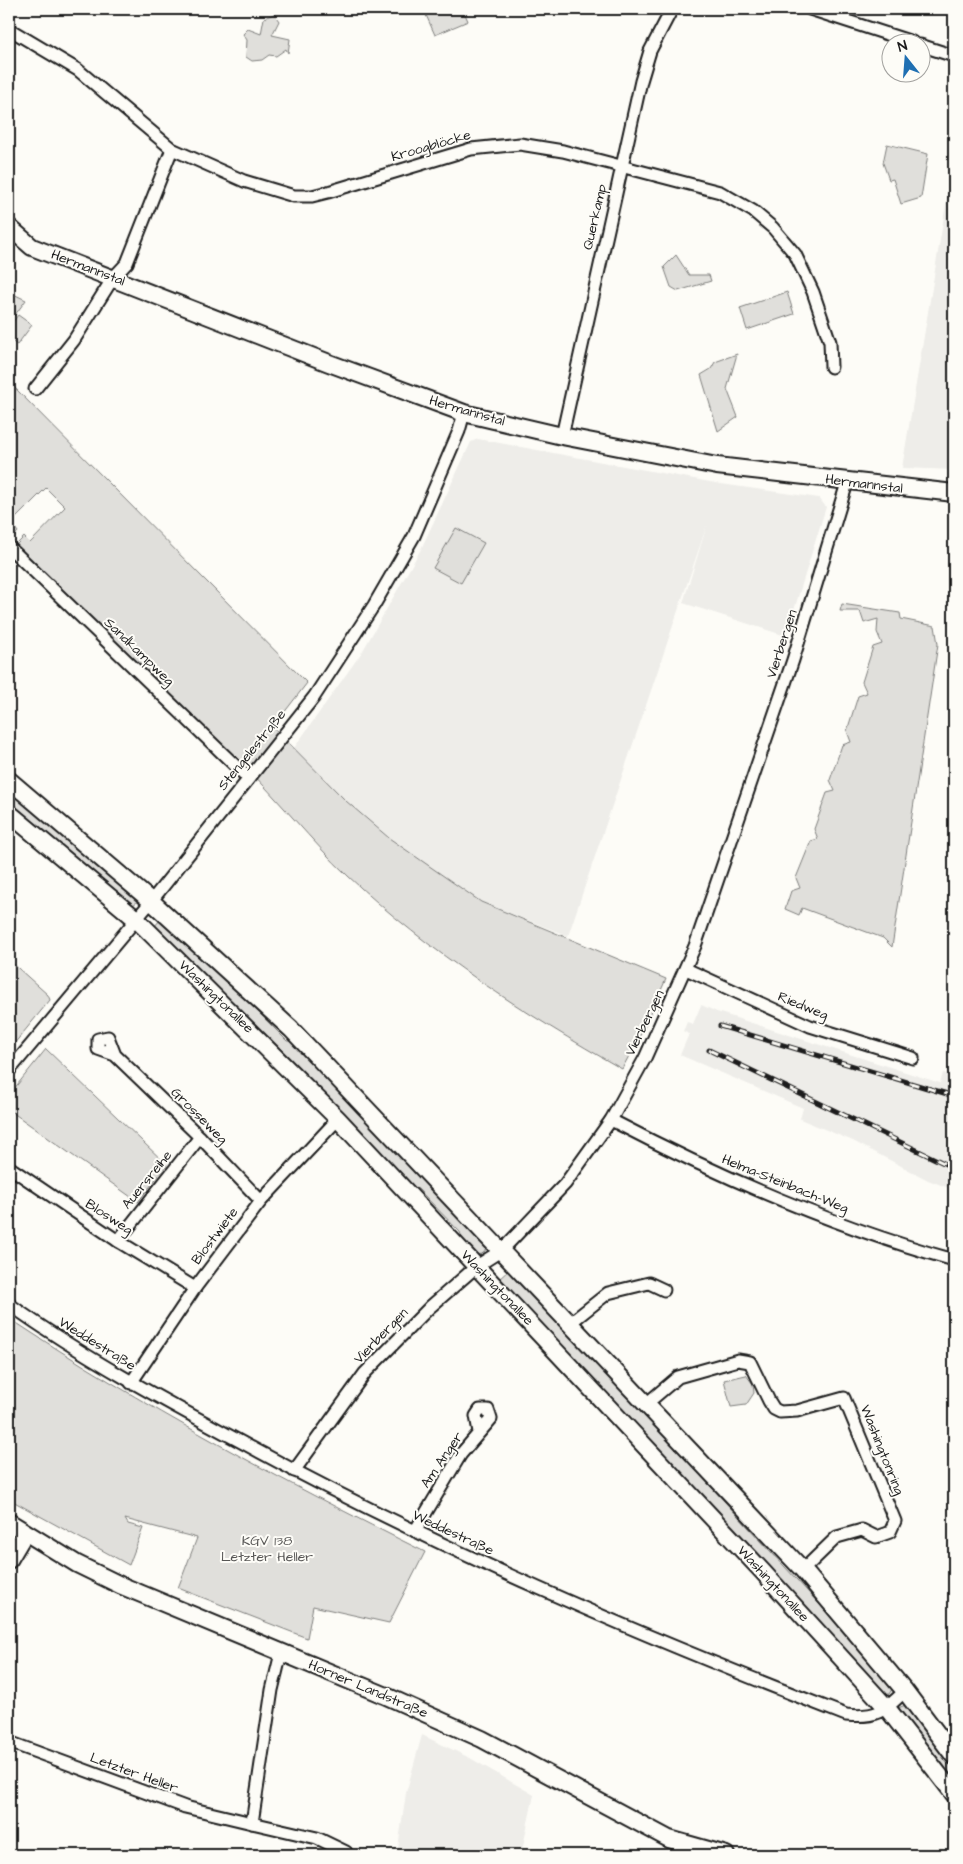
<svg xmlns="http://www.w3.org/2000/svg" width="963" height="1864" font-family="'Architects Daughter',sans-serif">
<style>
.built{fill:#eeede9}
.green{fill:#e0dfdb;stroke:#7e7e7c}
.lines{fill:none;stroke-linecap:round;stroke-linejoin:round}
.street-casing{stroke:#1c1c1c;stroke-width:15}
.secondary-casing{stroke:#1c1c1c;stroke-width:20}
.street{stroke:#fdfcf7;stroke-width:11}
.secondary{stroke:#fdfcf7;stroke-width:16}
.rail-casing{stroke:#1c1c1c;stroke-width:5}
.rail{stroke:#fdfcf7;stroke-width:3;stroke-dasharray:9;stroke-linecap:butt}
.labels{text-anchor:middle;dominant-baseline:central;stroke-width:4;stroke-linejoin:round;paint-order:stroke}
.street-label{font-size:14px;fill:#1c1c1c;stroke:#fdfcf7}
.park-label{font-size:14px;fill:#575655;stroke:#fdfcf7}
</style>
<rect width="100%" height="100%" fill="#fdfcf7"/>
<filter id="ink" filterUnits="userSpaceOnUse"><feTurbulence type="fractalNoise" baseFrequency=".02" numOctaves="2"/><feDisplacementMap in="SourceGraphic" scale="10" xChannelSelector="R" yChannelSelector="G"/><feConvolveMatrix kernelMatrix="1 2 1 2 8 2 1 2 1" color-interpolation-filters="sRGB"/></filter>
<g filter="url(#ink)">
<g class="built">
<polygon points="954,153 954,470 902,468 945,210"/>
<polygon points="478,439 721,484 819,498 826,507 786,636 683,603 707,525 568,936 481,902 429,867 389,838 346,801 294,748 362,652 421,549 471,442"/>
<polygon points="701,1005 717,1012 940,1083 943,1073 954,1076 954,1190 928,1180 853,1141 800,1119 803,1108 680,1055 689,1034 683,1031 685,1027 687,1022 693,1024"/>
<polygon points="422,1735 470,1758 534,1795 521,1855 397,1855 406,1793"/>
</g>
<g class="green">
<polygon points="441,9 463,9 468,21 435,35 426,15"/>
<polygon points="274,14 279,21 272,35 290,39 288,53 286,49 276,56 269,55 262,60 252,61 246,57 247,40 243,34 248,29 261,34 264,18"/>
<polygon points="887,144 928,154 921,198 901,204 893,179 889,180 883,163"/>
<polygon points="676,255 689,275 709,275 711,281 678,291 671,287 664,267"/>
<polygon points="9,292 26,300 9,323"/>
<polygon points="787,292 794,314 747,330 740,308"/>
<polygon points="18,315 32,325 17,345 9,339 9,327"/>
<polygon points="737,354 727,389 738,417 718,431 701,375 711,369 715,362"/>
<path d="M13 386 307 683 273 727 346 801 389 838 481 902 666 979 646 1024 622 1069C525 1014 430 953 348 876 311 841 279 800 243 764 167 691 90 620 14 547L24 537 30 543 65 507 46 488 11 523 18 532 9 542V391Z"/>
<polygon points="456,528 484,543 461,583 433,568"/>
<polygon points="842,604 900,613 901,619 935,626 938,644 892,947 883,938 802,908 799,915 785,909 791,891 800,888 796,878 811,841 818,839 814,829 827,793 835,791 830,780 842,745 851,742 847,731 858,696 867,693 862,682 873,647 882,644 877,632 878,619 864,623 860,611 840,611"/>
<polygon points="9,789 139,900 131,907 9,810"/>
<polygon points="163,917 287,1041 292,1041 487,1247 483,1254 475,1255 463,1241 460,1232 418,1189 409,1184 337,1106 152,929"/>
<polygon points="9,960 48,995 50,1000 9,1050"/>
<polygon points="46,1049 167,1165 138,1202 9,1110 9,1095"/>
<polygon points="510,1269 892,1683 894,1686 889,1694 886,1695 498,1280"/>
<path d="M9 1318C142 1406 282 1481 425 1552L389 1623 313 1606 307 1638 178 1588 197 1538 125 1519 128 1524 143 1528 129 1565 9 1499Z"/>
<polygon points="746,1375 753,1384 754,1393 746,1405 731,1407 724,1380"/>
<polygon points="908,1704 954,1763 954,1780 898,1708"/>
</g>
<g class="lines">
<defs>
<g id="street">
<polyline points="810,9 912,42"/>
<polyline points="9,29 78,70 172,149 244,181 294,196 312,196 328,192 471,149 520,144 563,151 720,192 753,211 773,228 795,254 813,292 830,342 831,367"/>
<polyline points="920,45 954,56"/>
<polyline points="35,389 74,340 113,278 127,263 172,149"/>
<polyline points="562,436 641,81 650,51 672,9"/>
<polyline points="9,547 248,778"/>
<polyline points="686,969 810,1026 913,1058"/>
<polyline points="115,1055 98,1049 98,1039 108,1037 115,1055 200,1137 261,1201"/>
<polyline points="9,1071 149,904 314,697 374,605 414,536 459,431 464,413"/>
<path d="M611 1120C720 1177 835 1227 954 1260"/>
<polyline points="9,1167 118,1241 195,1288"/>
<polyline points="118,1241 200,1137"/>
<path d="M9 1304C83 1357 163 1400 243 1443 438 1549 639 1635 846 1715 877 1718 883 1712 905 1691"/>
<polyline points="569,1324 608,1293 649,1283 664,1290"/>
<polyline points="131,1383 195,1288 261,1201 338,1119"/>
<polyline points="645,1405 678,1377 738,1360 750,1362 769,1401 774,1409 780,1412 797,1411 844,1398 895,1521 890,1532 876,1537 862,1530 837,1537 803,1570"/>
<polyline points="294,1471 365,1373 430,1307 477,1266 502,1250 565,1184 611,1120 645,1058 695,946 793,660 847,483"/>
<polyline points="415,1531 461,1454 491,1419 488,1410 480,1410 476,1416 479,1432"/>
<polyline points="281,1653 272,1690 252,1823 317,1838 346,1852"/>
<polyline points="9,1742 185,1807 252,1823"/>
</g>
<g id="secondary">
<polyline points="9,227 32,247 329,363 464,413 562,436 717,466 954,493"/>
<polyline points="9,780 151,901 291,1029 803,1570 905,1691 954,1756"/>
<polyline points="9,813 136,919 338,1119 763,1572 887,1708 954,1794"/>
<polyline points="9,1522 77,1564 120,1585 384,1695 482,1739 669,1839 726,1855"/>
<polyline points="9,1560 25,1533"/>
</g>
</defs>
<use href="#street" class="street-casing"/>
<use href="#secondary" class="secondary-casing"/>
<use href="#street" class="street"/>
<use href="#secondary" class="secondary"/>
<defs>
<g id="rail">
<polyline points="720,1026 954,1096"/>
<polyline points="709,1050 954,1168"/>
</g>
</defs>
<use href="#rail" class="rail-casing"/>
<use href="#rail" class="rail"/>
</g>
</g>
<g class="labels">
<g class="street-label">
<text transform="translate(431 146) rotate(-16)">Kroogblöcke</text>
<text transform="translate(595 217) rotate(-77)">Querkamp</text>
<text transform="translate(88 268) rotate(21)">Hermannstal</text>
<text transform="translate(467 411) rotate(16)">Hermannstal</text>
<text transform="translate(864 484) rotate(7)">Hermannstal</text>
<text transform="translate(782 644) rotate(-72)">Vierbergen</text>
<text transform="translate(139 652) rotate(44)">Sandkampweg</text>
<text transform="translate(252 750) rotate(-51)">Stengelestraße</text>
<text transform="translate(216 997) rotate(44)">Washingtonallee</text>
<text transform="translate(803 1006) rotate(22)">Riedweg</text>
<text transform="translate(645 1023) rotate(-64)">Vierbergen</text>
<text transform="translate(199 1116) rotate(45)">Grosseweg</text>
<text transform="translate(147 1180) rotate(-51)">Auersreihe</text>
<text transform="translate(785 1184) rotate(22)">Helma-Steinbach-Weg</text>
<text transform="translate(109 1217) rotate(33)">Blosweg</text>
<text transform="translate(215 1236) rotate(-53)">Blostwiete</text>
<text transform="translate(497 1288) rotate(46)">Washingtonallee</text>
<text transform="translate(381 1336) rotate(-46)">Vierbergen</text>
<text transform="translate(97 1344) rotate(32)">Weddestraße</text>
<text transform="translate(882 1450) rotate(68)">Washingtonring</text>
<text transform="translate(442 1460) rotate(-56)">Am Anger</text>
<text transform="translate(453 1533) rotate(25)">Weddestraße</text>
<text transform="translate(773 1584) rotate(47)">Washingtonallee</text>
<text transform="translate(368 1689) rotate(23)">Horner Landstraße</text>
<text transform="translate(134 1773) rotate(20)">Letzter Heller</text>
</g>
<g class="park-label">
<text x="267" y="1541">KGV 138<tspan x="267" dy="16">Letzter Heller</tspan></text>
</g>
</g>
<rect width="963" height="1864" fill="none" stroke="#fdfcf7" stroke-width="30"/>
<rect x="15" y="15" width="933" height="1834" fill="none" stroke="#1c1c1c" stroke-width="2" filter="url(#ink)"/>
<g transform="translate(906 58) rotate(343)"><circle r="24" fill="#fdfcf7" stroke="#a3a29f"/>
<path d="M0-4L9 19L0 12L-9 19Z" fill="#1f6fb2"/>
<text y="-8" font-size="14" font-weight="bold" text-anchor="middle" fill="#1c1c1c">N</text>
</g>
</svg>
